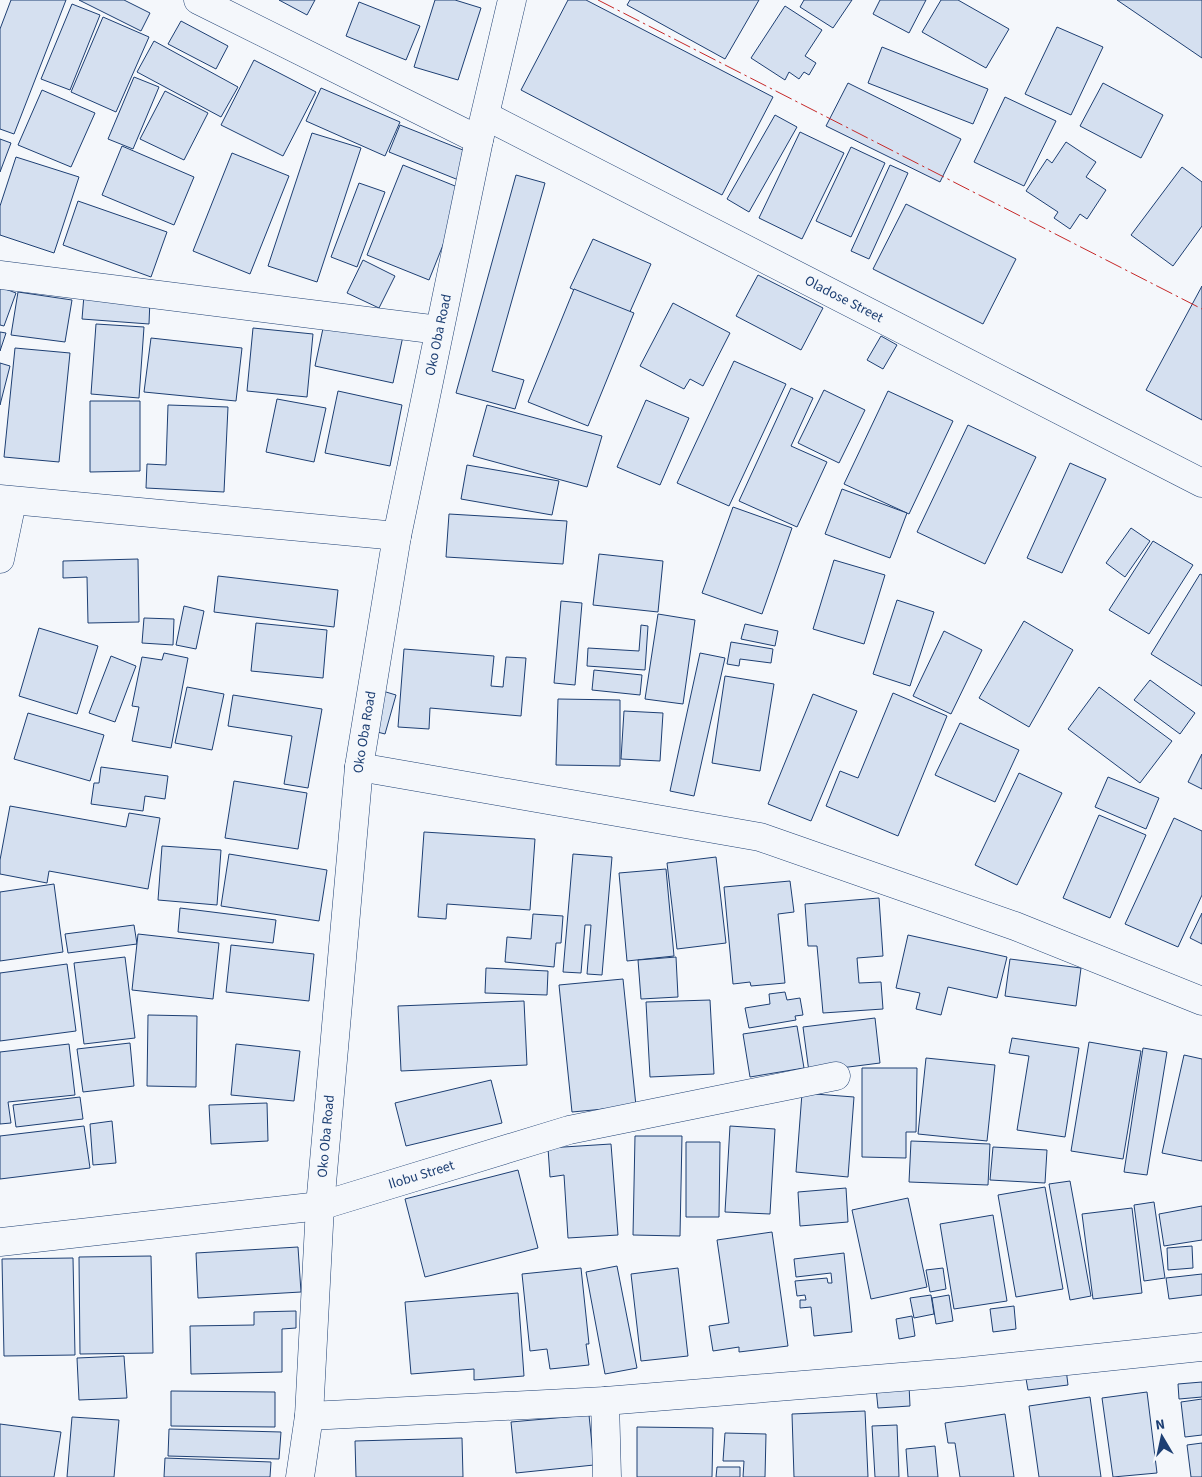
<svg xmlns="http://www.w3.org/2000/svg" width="1202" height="1477" font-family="'Source Sans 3',sans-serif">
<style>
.building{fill:#d5e0f0;stroke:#1d3f73}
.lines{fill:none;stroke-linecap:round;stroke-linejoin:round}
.street-casing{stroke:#1d3f73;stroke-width:29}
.secondary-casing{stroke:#1d3f73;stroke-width:29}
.street{stroke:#f4f7fb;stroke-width:28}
.secondary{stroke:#f4f7fb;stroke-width:28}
.power{stroke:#c62828;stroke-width:1;stroke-dasharray:18 4 2.5 4;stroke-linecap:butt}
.labels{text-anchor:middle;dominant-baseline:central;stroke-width:4;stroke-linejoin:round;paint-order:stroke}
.street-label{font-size:14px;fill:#1d3f73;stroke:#f4f7fb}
</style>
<rect width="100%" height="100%" fill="#f4f7fb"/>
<g class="building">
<polygon points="11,0 66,0 14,134 0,129 0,29"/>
<polygon points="79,0 124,0 150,13 141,31"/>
<polygon points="279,0 315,0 307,15"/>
<polygon points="435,0 455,0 481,8 458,80 414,67"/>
<polygon points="568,0 586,0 773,97 722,195 521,90"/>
<polygon points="630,0 759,0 725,59 627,5"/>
<polygon points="804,0 852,0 833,28 800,7"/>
<polygon points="880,0 926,0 909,33 873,14"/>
<polygon points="941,0 958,0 1009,29 986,68 922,32"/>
<polygon points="1117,0 1202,0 1202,58"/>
<polygon points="359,2 420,26 406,60 346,36"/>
<polygon points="72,4 100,15 70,90 41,79"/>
<polygon points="785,6 822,30 805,56 816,63 809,75 804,72 799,79 789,72 785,80 751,58"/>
<polygon points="103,17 149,37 116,112 71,92"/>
<polygon points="181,21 228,46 216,69 168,44"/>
<polygon points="1057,27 1103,47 1071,115 1025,94"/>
<polygon points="154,41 238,87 221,117 137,72"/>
<polygon points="882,47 988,89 973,124 868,83"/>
<polygon points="254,60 316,92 283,156 221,125"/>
<polygon points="134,77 159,87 133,149 108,139"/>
<polygon points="848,83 961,139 940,182 826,126"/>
<polygon points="1103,83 1163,115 1141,158 1080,126"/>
<polygon points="321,88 400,122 385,156 306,121"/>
<polygon points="42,90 95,113 71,167 18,145"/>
<polygon points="165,91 208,113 184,160 140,139"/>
<polygon points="1005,97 1056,121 1024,186 974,162"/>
<polygon points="775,115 797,127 749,212 727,199"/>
<polygon points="400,125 473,154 461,181 389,152"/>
<polygon points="800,132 844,153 802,239 759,218"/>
<polygon points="312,133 361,148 317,282 268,266"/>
<polygon points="0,139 11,143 0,172"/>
<polygon points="1066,142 1096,162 1086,177 1106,190 1087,219 1080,214 1070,229 1054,218 1058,212 1026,191 1047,159 1052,163"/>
<polygon points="122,146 194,177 174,225 102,195"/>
<polygon points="851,147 885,163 851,237 816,221"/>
<polygon points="232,153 289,176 250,274 193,251"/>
<polygon points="16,157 79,177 54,253 0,235 0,206"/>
<polygon points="403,165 465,190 429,280 367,255"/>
<polygon points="890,165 908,173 869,259 851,251"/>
<polygon points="1182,167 1202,182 1202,226 1173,266 1131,235"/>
<polygon points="516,175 545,183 492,371 524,380 515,409 456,393"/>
<polygon points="359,183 385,192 357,267 331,257"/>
<polygon points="78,201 167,232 151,277 63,245"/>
<polygon points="906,204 1016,259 983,324 873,269"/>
<polygon points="593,239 651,264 629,314 570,288"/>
<polygon points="363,260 395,276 379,308 347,293"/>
<polygon points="758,275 823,308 801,350 736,316"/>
<polygon points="1202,286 1202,420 1146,390"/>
<polygon points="0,287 16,293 4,326 0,325"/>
<polygon points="574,289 634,313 588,426 528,402"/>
<polygon points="18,292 72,300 65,342 11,335"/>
<polygon points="84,295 150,299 149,324 82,319"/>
<polygon points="673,303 730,333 703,386 690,379 684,389 640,366"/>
<polygon points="325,319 403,336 393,383 315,366"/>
<polygon points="96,324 144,327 139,398 91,394"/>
<polygon points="253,328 313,334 307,397 247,391"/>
<polygon points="0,332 6,333 0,351"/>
<polygon points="881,336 897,345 883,369 867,360"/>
<polygon points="151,338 242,348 236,401 144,392"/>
<polygon points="15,348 70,353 59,462 4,457"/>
<polygon points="734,361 786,384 729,506 677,483"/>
<polygon points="0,363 10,366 0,405"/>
<polygon points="791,388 813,398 791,446 827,462 797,527 739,501"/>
<polygon points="824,390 865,410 839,463 798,443"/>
<polygon points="338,391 402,405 390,466 325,453"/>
<polygon points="888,391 953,421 909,514 844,484"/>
<polygon points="277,399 326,408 314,462 266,452"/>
<polygon points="646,400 689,418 660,485 617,467"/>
<polygon points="90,401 140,401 140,471 90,472"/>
<polygon points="168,405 228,407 224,492 146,488 147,464 166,465"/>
<polygon points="487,405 602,436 587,487 473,456"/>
<polygon points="968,425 1036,457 985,564 917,532"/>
<polygon points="1070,463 1106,479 1062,573 1027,558"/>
<polygon points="467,465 559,481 552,515 461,499"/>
<polygon points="842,489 907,513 890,558 825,534"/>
<polygon points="733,507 792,528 762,614 702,593"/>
<polygon points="449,514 567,521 563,564 446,557"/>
<polygon points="1131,528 1150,541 1125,577 1106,563"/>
<polygon points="1153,541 1193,565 1149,634 1109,610"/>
<polygon points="599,554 663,561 658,612 593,605"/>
<polygon points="138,559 139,622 88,623 87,577 63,578 63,561"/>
<polygon points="834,560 885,575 864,644 813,629"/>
<polygon points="1200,574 1202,575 1202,686 1151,654"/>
<polygon points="218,576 338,590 334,627 214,612"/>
<polygon points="897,600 934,612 910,686 873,674"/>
<polygon points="561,601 582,603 575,685 554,683"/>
<polygon points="184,606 204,611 196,649 176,645"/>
<polygon points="658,614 695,620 683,704 645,699"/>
<polygon points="144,618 174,619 173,645 142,643"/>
<polygon points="1024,621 1073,650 1029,727 979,698"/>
<polygon points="256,623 327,630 323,678 251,671"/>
<polygon points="745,624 778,631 775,646 741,639"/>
<polygon points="641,625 648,626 645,670 587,666 588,648 639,651"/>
<polygon points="39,628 98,646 77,714 19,696"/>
<polygon points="944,631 982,650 951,714 913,696"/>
<polygon points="731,642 773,649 771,663 740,659 739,666 727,664"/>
<polygon points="404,649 494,656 491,686 503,687 506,657 526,658 521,716 430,708 429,729 398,727"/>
<polygon points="164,653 188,658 171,748 132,741 139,707 132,706 142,657 162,660"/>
<polygon points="700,653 725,658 694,796 670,791"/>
<polygon points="111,656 136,666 115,722 89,713"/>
<polygon points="594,670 642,675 640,695 592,690"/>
<polygon points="725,676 774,684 760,771 712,763"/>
<polygon points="1150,680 1195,713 1180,734 1134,700"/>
<polygon points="187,687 224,694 212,750 175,743"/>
<polygon points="1099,687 1172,741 1140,783 1068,729"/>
<polygon points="376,689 396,695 385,734 366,729"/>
<polygon points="893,693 947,716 898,836 826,806 840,771 858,778"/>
<polygon points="813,694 857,711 811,821 768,804"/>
<polygon points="233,695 322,709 308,788 284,784 292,736 228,726"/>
<polygon points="558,699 620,700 620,766 556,765"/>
<polygon points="624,711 663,713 660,761 621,759"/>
<polygon points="28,713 104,735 90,781 14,759"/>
<polygon points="960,723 1019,750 995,802 935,775"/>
<polygon points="1202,754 1202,789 1188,782"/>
<polygon points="101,767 168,776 165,799 145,796 143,811 91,804 94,783 99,783"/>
<polygon points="1019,773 1062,793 1017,885 975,865"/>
<polygon points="1108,777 1159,798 1146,829 1095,807"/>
<polygon points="234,781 307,793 298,849 225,838"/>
<polygon points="10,806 126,827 129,813 160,818 148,889 49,871 47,883 0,874 0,860"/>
<polygon points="1099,815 1146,835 1110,918 1063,898"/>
<polygon points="1174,818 1202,831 1202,895 1178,947 1125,924"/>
<polygon points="424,832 535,839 530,910 447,904 446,919 418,917"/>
<polygon points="162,846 221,850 217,905 158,900"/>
<polygon points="229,854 327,870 319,921 221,906"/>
<polygon points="573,854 612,857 602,975 587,974 591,925 585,925 581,973 563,972"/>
<polygon points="716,857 726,943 677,949 667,863"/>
<polygon points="666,869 674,956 627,961 619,873"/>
<polygon points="790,881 794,912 778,914 785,983 751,986 750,982 733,984 724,887"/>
<polygon points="54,884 63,952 0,961 0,892"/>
<polygon points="879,898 883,956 857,958 859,983 881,982 883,1009 823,1013 817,946 808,946 805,904"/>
<polygon points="180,908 276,920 273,943 178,932"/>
<polygon points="1202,913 1202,944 1190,938"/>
<polygon points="533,914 563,916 561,943 556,943 554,967 505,962 507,937 531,939"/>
<polygon points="134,925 137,944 68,953 65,934"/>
<polygon points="138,934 219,943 213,999 132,990"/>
<polygon points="908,935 1007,957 997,998 948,987 941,1015 916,1009 920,993 896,988"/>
<polygon points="231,945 314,954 309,1001 226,992"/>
<polygon points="125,957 135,1038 84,1044 74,963"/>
<polygon points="676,957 678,997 641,999 638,960"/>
<polygon points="1010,959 1081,968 1076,1006 1005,996"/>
<polygon points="67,964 76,1031 0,1041 0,973"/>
<polygon points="486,968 548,971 547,995 485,993"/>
<polygon points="623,979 636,1106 572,1112 559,985"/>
<polygon points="785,992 787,1000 800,998 803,1015 795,1016 796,1020 749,1028 745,1008 770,1004 769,994"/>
<polygon points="710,1000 714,1074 650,1077 646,1002"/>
<polygon points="524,1001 527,1065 401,1071 398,1006"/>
<polygon points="148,1015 197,1016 196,1087 147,1086"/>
<polygon points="875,1018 880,1063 809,1072 803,1027"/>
<polygon points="797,1026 804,1068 750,1077 743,1034"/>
<polygon points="1012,1038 1079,1048 1065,1137 1017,1130 1029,1056 1009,1053"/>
<polygon points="1089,1042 1141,1051 1123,1159 1071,1151"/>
<polygon points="130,1043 134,1086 83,1092 77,1049"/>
<polygon points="69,1044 75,1095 8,1102 11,1123 0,1124 0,1052"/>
<polygon points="236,1044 300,1051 294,1101 231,1095"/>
<polygon points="1143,1048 1167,1052 1147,1175 1124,1172"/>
<polygon points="1184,1055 1202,1059 1202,1161 1162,1153"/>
<polygon points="926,1058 995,1065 987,1141 918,1134"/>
<polygon points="862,1068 917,1068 916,1132 906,1132 906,1158 862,1157"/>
<polygon points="491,1080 502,1123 406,1146 395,1103"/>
<polygon points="802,1093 854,1097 848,1177 796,1172"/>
<polygon points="80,1097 83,1119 16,1127 13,1105"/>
<polygon points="267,1103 268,1141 211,1144 209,1105"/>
<polygon points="112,1121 116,1163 93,1165 90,1124"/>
<polygon points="84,1126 90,1168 0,1179 0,1136"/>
<polygon points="730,1126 775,1129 770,1214 725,1212"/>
<polygon points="635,1136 682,1136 680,1236 633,1235"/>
<polygon points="911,1141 990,1144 988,1185 909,1182"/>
<polygon points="686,1142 720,1142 719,1217 686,1217"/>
<polygon points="611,1144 618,1235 568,1238 564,1175 550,1177 548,1148"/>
<polygon points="993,1147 1047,1150 1045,1183 990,1180"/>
<polygon points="518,1170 538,1248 425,1277 405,1199"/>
<polygon points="1070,1181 1091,1296 1070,1300 1049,1184"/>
<polygon points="1045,1187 1063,1289 1016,1297 998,1195"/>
<polygon points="846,1188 848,1222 800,1226 798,1192"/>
<polygon points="908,1198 927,1287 871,1299 852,1210"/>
<polygon points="1154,1202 1165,1278 1144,1281 1134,1205"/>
<polygon points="1202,1206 1202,1240 1164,1246 1159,1214"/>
<polygon points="1132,1208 1142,1293 1093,1299 1082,1214"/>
<polygon points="993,1215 1007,1301 954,1309 940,1224"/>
<polygon points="772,1232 788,1346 739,1352 739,1347 713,1351 709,1326 729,1323 717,1240"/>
<polygon points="1192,1246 1193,1268 1168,1270 1167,1248"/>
<polygon points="298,1247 301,1292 198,1298 196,1253"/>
<polygon points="844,1253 852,1332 814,1336 811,1307 800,1308 800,1300 806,1300 805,1295 797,1296 795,1281 827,1278 828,1283 832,1283 831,1273 796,1277 794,1259"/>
<polygon points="151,1256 153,1353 80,1354 79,1257"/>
<polygon points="73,1258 75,1355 4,1356 2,1259"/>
<polygon points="617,1266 637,1368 605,1374 586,1272"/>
<polygon points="581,1268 589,1344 586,1344 589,1365 550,1369 547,1349 530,1351 522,1274"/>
<polygon points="678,1268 688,1356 641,1361 631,1274"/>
<polygon points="943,1268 946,1289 930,1292 926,1270"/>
<polygon points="1202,1274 1202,1295 1169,1299 1166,1278"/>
<polygon points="518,1293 524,1376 474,1380 474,1369 411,1374 405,1302"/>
<polygon points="931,1295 934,1314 914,1318 910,1298"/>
<polygon points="949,1295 953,1321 936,1324 932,1298"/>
<polygon points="1014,1306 1016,1329 993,1332 990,1309"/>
<polygon points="296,1311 296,1328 282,1329 282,1372 191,1374 190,1326 254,1325 254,1312"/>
<polygon points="912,1316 915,1336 899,1339 896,1319"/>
<polygon points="124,1356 127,1398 79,1400 77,1358"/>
<polygon points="1066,1369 1068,1385 1028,1390 1025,1373"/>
<polygon points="1202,1382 1202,1397 1179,1399 1178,1384"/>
<polygon points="909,1385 910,1406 878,1408 876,1388"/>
<polygon points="171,1391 275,1392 275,1427 171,1426"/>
<polygon points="1147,1392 1157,1473 1113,1477 1102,1398"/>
<polygon points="1090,1397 1101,1477 1039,1477 1029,1406"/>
<polygon points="1202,1399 1202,1435 1185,1437 1181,1402"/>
<polygon points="865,1411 868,1477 794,1477 792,1414"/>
<polygon points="1005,1414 1014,1477 960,1477 955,1443 948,1443 945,1423"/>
<polygon points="589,1415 594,1465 516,1473 511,1422"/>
<polygon points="72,1417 119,1420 114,1477 67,1477"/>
<polygon points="0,1424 61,1432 54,1477 0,1477"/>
<polygon points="897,1425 899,1477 875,1477 872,1426"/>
<polygon points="637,1427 713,1428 712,1477 637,1477"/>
<polygon points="169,1429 281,1432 279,1459 168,1456"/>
<polygon points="725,1433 766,1434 765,1477 743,1477 744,1461 723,1461"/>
<polygon points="462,1438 463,1477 356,1477 355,1441"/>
<polygon points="1202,1443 1202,1477 1191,1477 1187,1445"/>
<polygon points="935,1446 938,1477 908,1477 906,1449"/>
<polygon points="165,1458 271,1462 270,1477 164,1477"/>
<polygon points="717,1467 740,1467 740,1477 716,1477"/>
</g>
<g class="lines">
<defs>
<g id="street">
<polyline points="198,0 479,140"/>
<path id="s1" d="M486 116 1202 483"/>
<polyline points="0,275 439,330"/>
<polyline points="0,499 397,536"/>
<polyline points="0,559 12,502"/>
<polyline points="359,767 760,837 1015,926 1202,1001"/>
<path id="s2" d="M0 1242 320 1206 569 1130 836 1076"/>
<polyline points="605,1401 607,1477"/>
<polyline points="309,1416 605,1401 962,1372 1202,1347"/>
</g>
<g id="secondary">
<path id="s3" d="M300 1477 309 1416 320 1206 359 767 397 536 479 140 512 0"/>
</g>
</defs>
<use href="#street" class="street-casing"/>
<use href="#secondary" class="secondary-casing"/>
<use href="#street" class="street"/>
<use href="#secondary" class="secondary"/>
<polyline class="power" points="598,0 1202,309"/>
</g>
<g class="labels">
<g class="street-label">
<text stroke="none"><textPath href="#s1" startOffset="402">Oladose Street</textPath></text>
<text stroke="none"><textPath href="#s3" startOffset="1152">Oko Oba Road</textPath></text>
<text stroke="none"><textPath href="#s3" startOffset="748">Oko Oba Road</textPath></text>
<text stroke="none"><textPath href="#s3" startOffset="342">Oko Oba Road</textPath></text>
<text stroke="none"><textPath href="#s2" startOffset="428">Ilobu Street</textPath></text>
</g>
</g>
<g transform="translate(1162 1437) rotate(351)" stroke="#f4f7fb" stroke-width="4" paint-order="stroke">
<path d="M0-4L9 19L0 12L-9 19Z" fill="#1d3f73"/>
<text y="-8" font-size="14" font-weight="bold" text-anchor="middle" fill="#1d3f73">N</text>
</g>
</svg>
